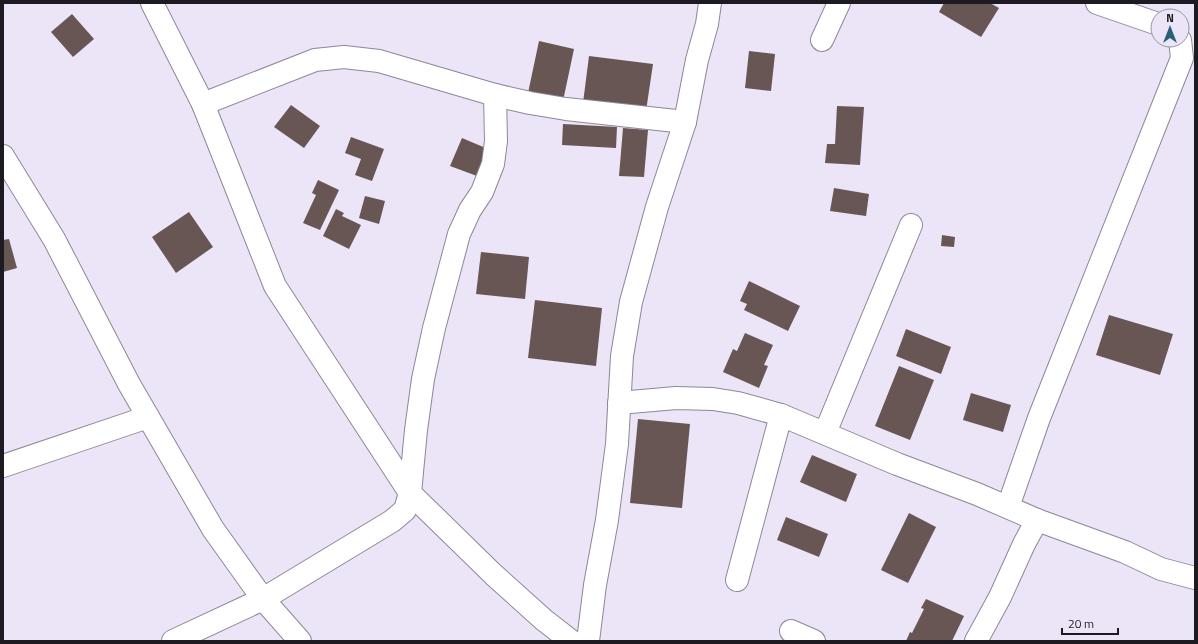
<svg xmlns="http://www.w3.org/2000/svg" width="1198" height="644" font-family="'Titillium Web',sans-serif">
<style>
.building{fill:#685654}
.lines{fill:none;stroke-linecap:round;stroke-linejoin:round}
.minor-casing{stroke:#8d8797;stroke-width:24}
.minor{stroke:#fff;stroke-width:22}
</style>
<rect width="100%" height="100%" fill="#ebe5f7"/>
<g class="building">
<polygon points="944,3 990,3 999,8 981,37 939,12"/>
<polygon points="72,14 94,39 73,57 51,32"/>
<polygon points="539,41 574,49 563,101 528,93"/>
<polygon points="749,51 775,54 771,91 745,88"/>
<polygon points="589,56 653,64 646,111 583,103"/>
<polygon points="291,105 320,126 304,148 274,127"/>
<polygon points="837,106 864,107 860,165 825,163 827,144 835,144"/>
<polygon points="563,124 617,127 616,148 562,145"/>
<polygon points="623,128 648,130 644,177 619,176"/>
<polygon points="351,137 384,149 372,181 355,175 361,159 345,153"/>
<polygon points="462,138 488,149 477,176 450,166"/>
<polygon points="318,180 339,190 320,230 303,223 316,195 312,193"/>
<polygon points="834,188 869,194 866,216 830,211"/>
<polygon points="365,196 385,201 379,224 359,218"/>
<polygon points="336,209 344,213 342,216 361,225 349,249 323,236"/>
<polygon points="189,212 213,247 176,273 152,237"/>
<polygon points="942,235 955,237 954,247 941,246"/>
<polygon points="9,239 17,268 3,272 3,240"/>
<polygon points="481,252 529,257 525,299 476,294"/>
<polygon points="749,281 800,306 788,331 744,310 747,304 740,301"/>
<polygon points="535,300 602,308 596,366 528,358"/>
<polygon points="1109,315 1173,334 1160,375 1096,355"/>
<polygon points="906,329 951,347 941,374 896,356"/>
<polygon points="745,333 773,345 764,365 768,366 759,388 723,372 733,349 737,351"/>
<polygon points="899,366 934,380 910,440 875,426"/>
<polygon points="971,393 1011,405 1003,432 963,420"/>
<polygon points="638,419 690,424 682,508 630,503"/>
<polygon points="812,455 857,474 846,502 800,482"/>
<polygon points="909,513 936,527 908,583 881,570"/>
<polygon points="786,517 828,534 819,557 777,540"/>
<polygon points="926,599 964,616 952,641 906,641 910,632 912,633 924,609 921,608"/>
</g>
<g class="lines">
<defs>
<g id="minor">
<polyline points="152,3 203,104 275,286 410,493 494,575 544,620 571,641"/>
<polyline points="1097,3 1158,24"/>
<polyline points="822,40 839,3"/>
<polyline points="203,104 315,60 344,57 379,61 495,95 530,103 566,109 685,122"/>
<polyline points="3,156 54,239 129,384 213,529 263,599 300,641"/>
<polyline points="619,403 676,398 713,399 738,403 781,415 897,464 977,494 1037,520 1125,552 1161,569 1195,578"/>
<polyline points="825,433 911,225"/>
<polyline points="3,466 148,417"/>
<polyline points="1008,507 1039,418 1182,58 1180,40"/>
<polyline points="737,580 781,415"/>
<polyline points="791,631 814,641"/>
<polyline points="173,641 263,599 392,521 405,510 410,493 416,430 423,379 434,328 459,234 470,210 482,192 493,164 496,141 495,95"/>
<polyline points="588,641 595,585 607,520 617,444 622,356 631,302 657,207 685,122 697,60 707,24 710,3"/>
<polyline points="976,641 1000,597 1024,544 1037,520"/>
</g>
</defs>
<use href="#minor" class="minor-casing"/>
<use href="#minor" class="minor"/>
</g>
<rect width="1198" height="644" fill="none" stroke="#1d1b21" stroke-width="8"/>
<g transform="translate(1170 28)"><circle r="19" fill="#ebe5f7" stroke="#9994a1"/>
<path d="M0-3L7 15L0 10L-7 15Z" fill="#2a5f7a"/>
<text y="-6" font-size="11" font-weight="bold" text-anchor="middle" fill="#1d1b21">N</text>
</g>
<path d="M1062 628v6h56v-6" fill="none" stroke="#1d1b21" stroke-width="2"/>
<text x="1068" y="628" font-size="12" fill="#1d1b21" stroke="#ebe5f7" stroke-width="3" paint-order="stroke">20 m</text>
</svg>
